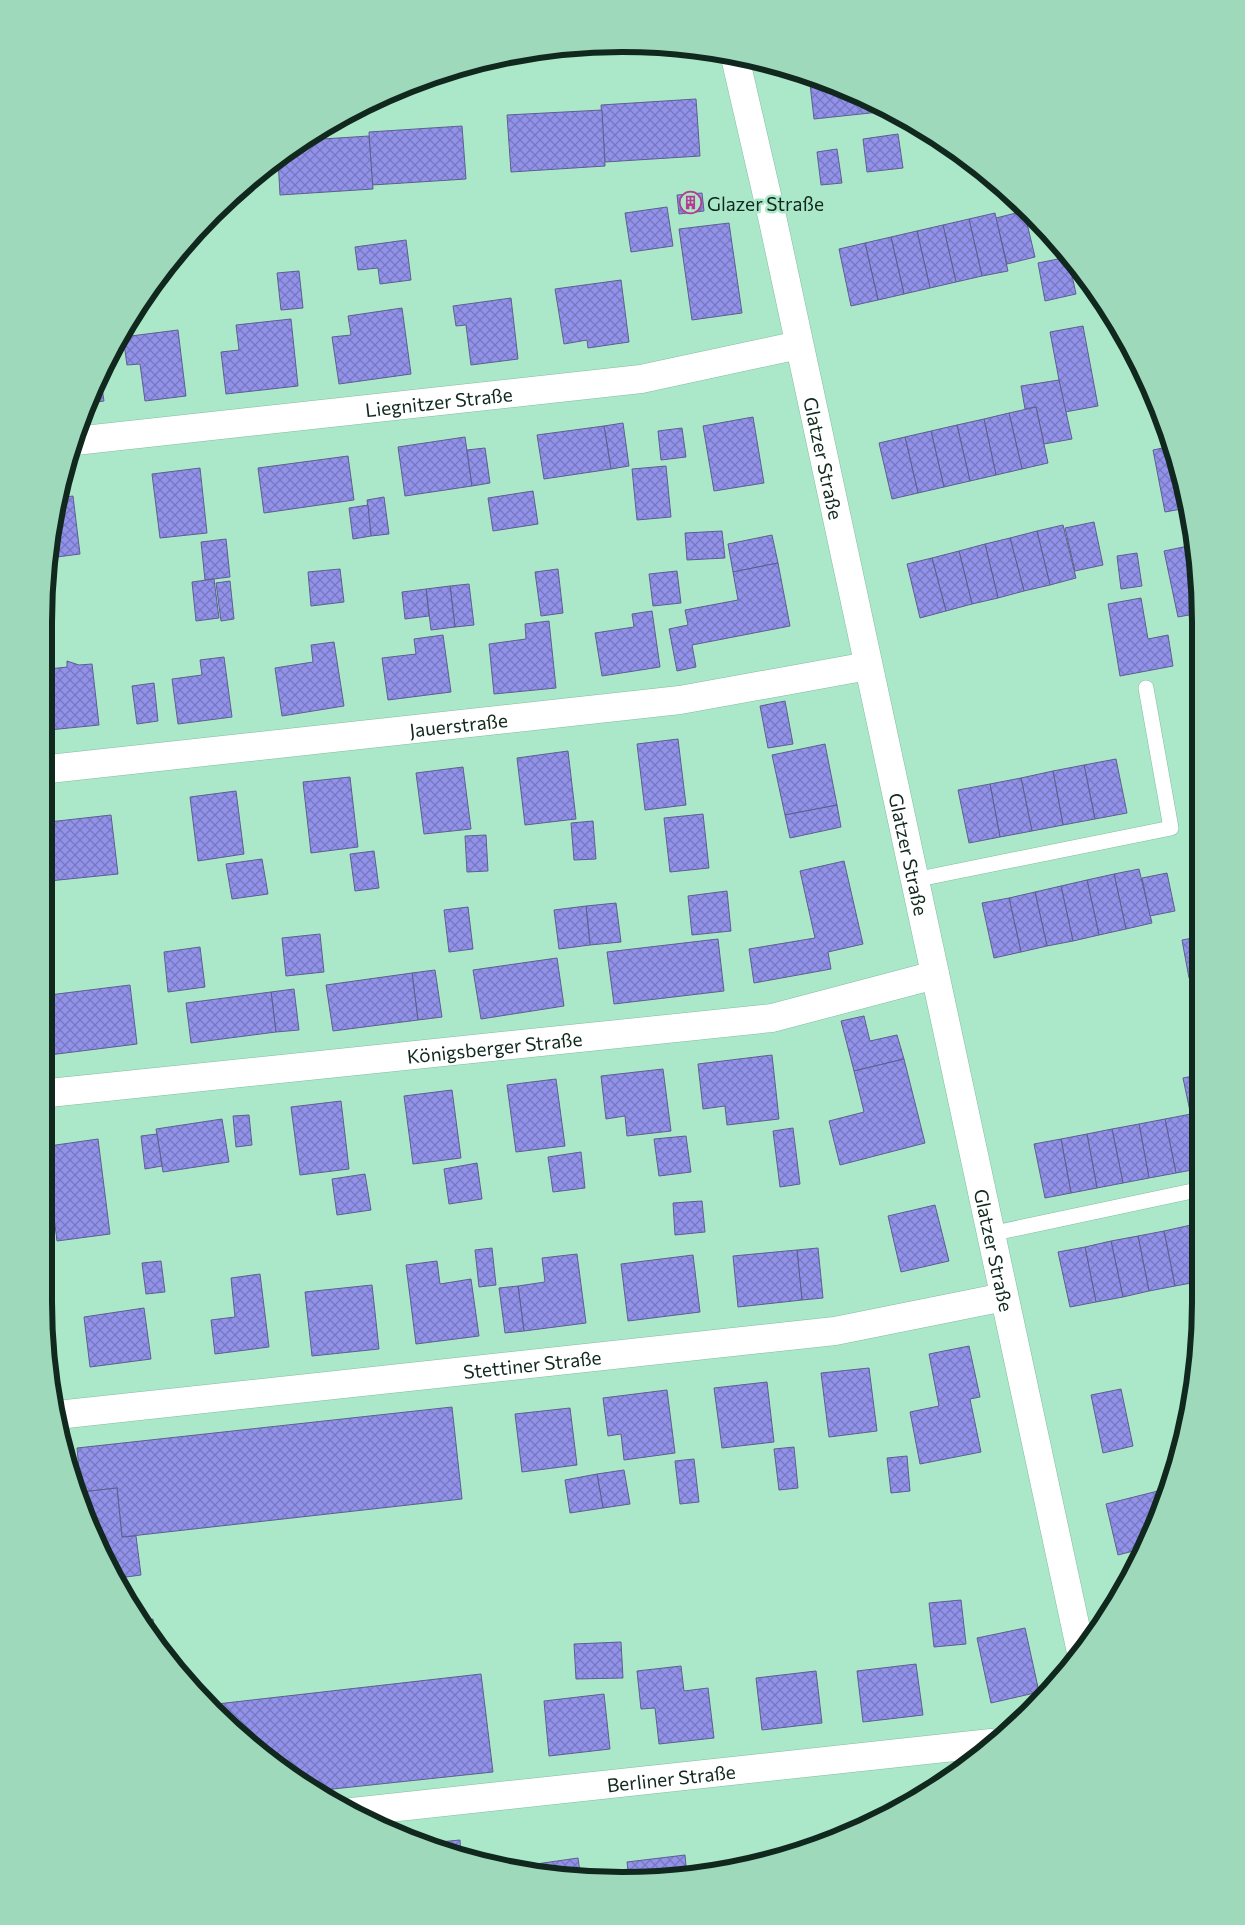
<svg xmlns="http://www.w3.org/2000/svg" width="1245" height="1925" font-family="Commissioner,sans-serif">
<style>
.building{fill:url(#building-cross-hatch);stroke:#5e5f8f}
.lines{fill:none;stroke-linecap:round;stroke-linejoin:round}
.service-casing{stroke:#81bd9f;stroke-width:16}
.minor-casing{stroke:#81bd9f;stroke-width:29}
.service{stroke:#fff;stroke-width:15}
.minor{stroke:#fff;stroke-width:28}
.labels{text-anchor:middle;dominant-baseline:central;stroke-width:5;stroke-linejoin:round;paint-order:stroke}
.poi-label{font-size:19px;fill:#10281d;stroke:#abe8c9;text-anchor:start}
.street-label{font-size:19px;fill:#10281d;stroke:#abe8c9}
.rim{fill:none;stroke:#10281d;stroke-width:6}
</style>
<defs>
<pattern id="building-cross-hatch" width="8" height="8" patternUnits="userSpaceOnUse" patternTransform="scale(1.25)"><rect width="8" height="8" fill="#9292eb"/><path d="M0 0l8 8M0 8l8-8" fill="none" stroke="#7677be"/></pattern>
</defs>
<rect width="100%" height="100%" fill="#abe8c9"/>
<g class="building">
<polygon points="809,75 889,111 814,119"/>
<polygon points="696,99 700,156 605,162 601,105"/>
<polygon points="602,110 605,166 511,172 507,115"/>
<polygon points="462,126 466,179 372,185 369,132"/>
<polygon points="898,134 903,168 867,172 863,139"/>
<polygon points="369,136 373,189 280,195 278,159 307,140"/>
<polygon points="837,149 842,183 821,185 817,152"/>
<polygon points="702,193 704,211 679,214 677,195"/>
<polygon points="667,207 673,246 631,252 625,213"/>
<polygon points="1024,211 1035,257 1007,264 996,218"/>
<polygon points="995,213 1008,271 982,276 969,219"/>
<polygon points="969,219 982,276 956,282 943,225"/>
<polygon points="729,223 742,313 692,320 679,229"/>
<polygon points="943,225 956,282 930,288 917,231"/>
<polygon points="917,231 930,288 904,294 891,237"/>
<polygon points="891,237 904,294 878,300 865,243"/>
<polygon points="406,240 411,280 380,284 378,268 358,270 355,247"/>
<polygon points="865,243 878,300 851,306 839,249"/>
<polygon points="1068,257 1076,294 1045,301 1038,263"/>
<polygon points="299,271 303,308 281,310 277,273"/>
<polygon points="621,280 629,342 588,348 587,340 564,344 555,289"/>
<polygon points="511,298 518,359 471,365 466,325 456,326 453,306"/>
<polygon points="402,308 411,374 339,384 332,337 351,335 348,316"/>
<polygon points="291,319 298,386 226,394 221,352 239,350 236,325"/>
<polygon points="1083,326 1098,406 1065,412 1050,332"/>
<polygon points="178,330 186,396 145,401 140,364 127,365 123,337"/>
<polygon points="1135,356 1142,367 1154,399 1145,401"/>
<polygon points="100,375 104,401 90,403"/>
<polygon points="1059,380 1072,439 1044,444 1036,407 1025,409 1021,386"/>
<polygon points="1036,407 1048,463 1022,469 1009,413"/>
<polygon points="1009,413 1022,469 996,475 984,419"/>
<polygon points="753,417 764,483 714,491 703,426"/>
<polygon points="984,419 996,475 970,481 957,425"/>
<polygon points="623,423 629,466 611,469 604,426"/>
<polygon points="957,425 970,481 944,487 931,431"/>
<polygon points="604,426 611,469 544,479 537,435"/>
<polygon points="682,428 686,457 661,460 658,431"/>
<polygon points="931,431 944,487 918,493 905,437"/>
<polygon points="465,437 472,486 405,496 398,447"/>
<polygon points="905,437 918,493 892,499 879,443"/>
<polygon points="1172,446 1182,473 1187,508 1165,512 1153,450"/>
<polygon points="485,448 490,483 472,486 467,450"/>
<polygon points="348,456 354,500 264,513 258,468"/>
<polygon points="666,466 671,517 637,520 632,469"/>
<polygon points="200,468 207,533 160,538 152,474"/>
<polygon points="533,491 538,524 493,531 488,498"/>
<polygon points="73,496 80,554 49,558 58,498"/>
<polygon points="384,497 389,534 371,536 367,500"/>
<polygon points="368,505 371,536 353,539 349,508"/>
<polygon points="1094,522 1103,565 1075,571 1065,528"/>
<polygon points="1063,525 1076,578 1050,585 1037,531"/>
<polygon points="722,531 725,558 687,560 685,533"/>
<polygon points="1037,531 1050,585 1024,591 1010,538"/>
<polygon points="772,535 778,563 733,572 728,544"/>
<polygon points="1010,538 1024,591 998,598 985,544"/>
<polygon points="226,539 230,577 205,580 201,542"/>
<polygon points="985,544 998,598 972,604 959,551"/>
<polygon points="1193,545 1200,585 1200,613 1178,617 1164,551"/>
<polygon points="959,551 972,604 946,611 932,558"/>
<polygon points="1137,553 1142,586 1121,589 1117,556"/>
<polygon points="932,558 946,611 920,618 907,564"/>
<polygon points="778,563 790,626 692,645 696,667 677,671 669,629 688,625 685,610 738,600 733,572"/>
<polygon points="340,569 344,602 311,606 308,572"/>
<polygon points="558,569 563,613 541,616 535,572"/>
<polygon points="677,571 681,603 653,606 649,574"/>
<polygon points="214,579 219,618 196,621 192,582"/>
<polygon points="230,581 234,619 221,621 216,583"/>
<polygon points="469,584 474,625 455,627 450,586"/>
<polygon points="450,586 455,627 431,630 426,589"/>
<polygon points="426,589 429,616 405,619 402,592"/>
<polygon points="1141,598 1148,639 1168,635 1173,666 1120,676 1108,604"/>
<polygon points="652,611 660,667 602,676 595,633 634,627 632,614"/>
<polygon points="549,621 556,688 494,694 489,644 526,639 525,624"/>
<polygon points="443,635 451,692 388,700 382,658 416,654 414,639"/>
<polygon points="334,642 344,706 282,716 275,668 313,662 311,645"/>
<polygon points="224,657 232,717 178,724 172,679 202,675 200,660"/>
<polygon points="67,661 79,665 92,664 99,725 49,730 49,669 67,667"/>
<polygon points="154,683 158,721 137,724 132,686"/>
<polygon points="785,701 793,744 768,748 760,706"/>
<polygon points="678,739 686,805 645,810 637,744"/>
<polygon points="825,744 837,805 785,815 772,755"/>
<polygon points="568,751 576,819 525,825 517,758"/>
<polygon points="1116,759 1127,813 1095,819 1084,765"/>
<polygon points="1084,765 1095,819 1063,825 1053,771"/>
<polygon points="463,767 471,829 424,834 416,773"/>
<polygon points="1053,771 1063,825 1032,831 1021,778"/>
<polygon points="350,777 358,847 311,853 303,782"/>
<polygon points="1021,778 1032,831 1000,837 990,784"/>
<polygon points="990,784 1000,837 969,843 958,790"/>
<polygon points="236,791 244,854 198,861 190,797"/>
<polygon points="837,805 841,827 790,838 785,815"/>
<polygon points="703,814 709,868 670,872 664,818"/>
<polygon points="111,815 118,874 49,881 49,822"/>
<polygon points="593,821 596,859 574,860 571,823"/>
<polygon points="486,835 488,871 467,872 465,836"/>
<polygon points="374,851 379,888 355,891 350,854"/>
<polygon points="262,859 268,894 232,899 226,864"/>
<polygon points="844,861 863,944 828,952 831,969 754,983 749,949 815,938 800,871"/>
<polygon points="1139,869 1152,923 1126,929 1114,874"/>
<polygon points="1167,873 1175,911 1150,916 1142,878"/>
<polygon points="1114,874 1126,929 1099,935 1087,880"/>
<polygon points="1087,880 1099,935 1073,941 1061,886"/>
<polygon points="1061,886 1073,941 1047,946 1035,892"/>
<polygon points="727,891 731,931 692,935 688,896"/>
<polygon points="1035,892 1047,946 1021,952 1009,898"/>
<polygon points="1009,898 1021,952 994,958 982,903"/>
<polygon points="616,903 621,942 590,945 586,906"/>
<polygon points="586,906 590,945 559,949 554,910"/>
<polygon points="468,907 473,949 449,952 444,910"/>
<polygon points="320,934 324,972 286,976 282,938"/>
<polygon points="1198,937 1198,976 1189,978 1182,940"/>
<polygon points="718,939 724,991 614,1004 607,952"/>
<polygon points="200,947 205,987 168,992 164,952"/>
<polygon points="557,958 564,1006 481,1019 473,970"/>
<polygon points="435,970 442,1017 418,1020 412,973"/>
<polygon points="412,973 418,1020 333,1031 326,985"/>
<polygon points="130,985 137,1044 49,1055 49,995"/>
<polygon points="294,989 299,1030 276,1032 271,992"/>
<polygon points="271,992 276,1032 191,1043 186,1003"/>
<polygon points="864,1016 870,1041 897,1035 904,1059 854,1071 841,1021"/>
<polygon points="772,1055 779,1119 727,1125 725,1106 703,1109 698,1064"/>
<polygon points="904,1059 925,1143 840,1165 829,1121 864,1112 854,1071"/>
<polygon points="663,1069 671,1131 627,1136 625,1116 606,1119 601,1076"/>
<polygon points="1198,1075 1197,1134 1195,1135 1183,1078"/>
<polygon points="556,1079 565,1146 516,1152 507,1085"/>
<polygon points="452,1090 461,1158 413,1164 404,1096"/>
<polygon points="341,1101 349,1169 300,1175 291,1107"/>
<polygon points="1191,1114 1197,1147 1197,1169 1176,1173 1165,1119"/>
<polygon points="249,1115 252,1145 236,1147 233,1116"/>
<polygon points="222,1119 229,1162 163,1172 156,1129"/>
<polygon points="1165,1119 1176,1173 1149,1178 1139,1124"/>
<polygon points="1139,1124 1149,1178 1123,1183 1112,1129"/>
<polygon points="793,1128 800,1184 780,1187 773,1131"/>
<polygon points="1112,1129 1123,1183 1097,1188 1087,1134"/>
<polygon points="157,1134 162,1166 145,1169 141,1136"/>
<polygon points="1087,1134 1097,1188 1071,1193 1061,1139"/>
<polygon points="686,1136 691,1172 659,1176 654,1139"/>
<polygon points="98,1139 110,1234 57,1241 49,1178 49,1146"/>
<polygon points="1061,1139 1071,1193 1045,1198 1034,1144"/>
<polygon points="581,1152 585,1188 553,1192 548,1157"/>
<polygon points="477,1163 482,1199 449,1204 444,1169"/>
<polygon points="365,1174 371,1210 337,1215 332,1179"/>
<polygon points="702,1201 705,1232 675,1235 673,1203"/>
<polygon points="935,1205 949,1261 901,1272 888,1216"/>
<polygon points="1197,1224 1197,1256 1191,1225"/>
<polygon points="1191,1225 1197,1256 1197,1282 1175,1286 1164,1231"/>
<polygon points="1164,1231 1175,1286 1149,1291 1138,1236"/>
<polygon points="1138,1236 1149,1291 1123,1297 1111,1241"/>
<polygon points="1111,1241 1123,1297 1096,1302 1085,1247"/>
<polygon points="1085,1247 1096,1302 1070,1307 1058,1252"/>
<polygon points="492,1248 496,1285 479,1287 475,1250"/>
<polygon points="818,1248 823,1298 802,1300 797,1250"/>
<polygon points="797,1250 802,1300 738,1307 733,1256"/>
<polygon points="577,1254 586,1323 524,1331 518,1286 545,1282 542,1258"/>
<polygon points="693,1255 700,1312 628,1321 621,1264"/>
<polygon points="161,1261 165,1292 146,1294 142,1263"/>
<polygon points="437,1261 440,1284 471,1279 479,1336 416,1344 406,1265"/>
<polygon points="260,1274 269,1347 215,1354 211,1320 235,1317 231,1278"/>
<polygon points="372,1285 379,1349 312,1356 305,1292"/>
<polygon points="518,1286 524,1331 505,1333 499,1288"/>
<polygon points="144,1308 151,1359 90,1367 84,1317"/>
<polygon points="969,1346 980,1397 970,1399 981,1452 920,1464 910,1412 939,1406 929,1354"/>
<polygon points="869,1368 877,1431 829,1437 821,1373"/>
<polygon points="767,1382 774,1442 722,1448 714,1388"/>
<polygon points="1121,1389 1133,1446 1103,1453 1091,1395"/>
<polygon points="667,1390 675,1453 624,1460 621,1434 608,1436 603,1398"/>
<polygon points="452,1407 462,1499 122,1537 117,1488 81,1492 77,1448"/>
<polygon points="570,1408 577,1465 522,1472 515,1414"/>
<polygon points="794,1447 798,1488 779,1490 774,1449"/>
<polygon points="907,1456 910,1491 891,1493 887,1458"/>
<polygon points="694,1459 699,1502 680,1504 675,1461"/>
<polygon points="624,1470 630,1504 603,1508 597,1474"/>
<polygon points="597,1474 603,1508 570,1513 565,1480"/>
<polygon points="117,1488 122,1537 136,1536 141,1575 119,1578 83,1505 81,1492"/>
<polygon points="1166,1489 1157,1524 1145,1548 1118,1555 1106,1504"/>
<polygon points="961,1600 966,1644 934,1647 929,1603"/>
<polygon points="153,1619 156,1642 140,1621"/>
<polygon points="1025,1628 1039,1692 991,1703 977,1638"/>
<polygon points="621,1642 623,1678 576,1679 574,1644"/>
<polygon points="916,1664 923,1715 863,1722 857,1671"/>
<polygon points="681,1666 684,1691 708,1688 714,1738 659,1744 655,1708 641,1709 637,1671"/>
<polygon points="816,1671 822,1723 762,1730 756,1678"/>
<polygon points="481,1674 493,1772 314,1791 270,1762 208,1705"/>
<polygon points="604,1694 610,1749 549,1756 544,1701"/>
<polygon points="953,1776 944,1784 938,1787 936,1778"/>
<polygon points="460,1840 461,1855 430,1848 429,1843"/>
<polygon points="685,1855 687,1877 629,1879 627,1862"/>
<polygon points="578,1858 581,1879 522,1867 522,1866"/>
</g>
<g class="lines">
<defs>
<g id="service">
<polyline points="914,880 1171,828 1146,688"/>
<polyline points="990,1234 1197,1190"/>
</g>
<g id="minor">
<path id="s1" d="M735 57 773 221 1081 1652"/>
<path id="s2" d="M75 441 641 379 799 345"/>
<path id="s3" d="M49 769 680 700 868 666"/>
<path id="s4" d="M49 1093 772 1018 935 975"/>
<path id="s5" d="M57 1415 835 1331 1004 1297"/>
<path id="s6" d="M352 1812 991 1743"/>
</g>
</defs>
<use href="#service" class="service-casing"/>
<use href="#minor" class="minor-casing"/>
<use href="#service" class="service"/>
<use href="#minor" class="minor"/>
</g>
<defs>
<symbol id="building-ring" viewBox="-11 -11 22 22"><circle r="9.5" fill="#abe8c9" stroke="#b63c90" stroke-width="1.5"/><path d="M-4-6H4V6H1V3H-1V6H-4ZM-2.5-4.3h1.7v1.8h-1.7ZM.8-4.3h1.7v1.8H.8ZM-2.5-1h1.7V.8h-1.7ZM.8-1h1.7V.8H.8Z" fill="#b63c90"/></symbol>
</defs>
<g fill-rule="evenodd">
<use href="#building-ring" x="678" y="190" width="25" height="25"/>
</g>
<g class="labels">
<g class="poi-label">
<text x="707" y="203">Glazer Straße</text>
</g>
<g class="street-label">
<text stroke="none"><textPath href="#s2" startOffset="366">Liegnitzer Straße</textPath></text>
<text stroke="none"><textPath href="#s1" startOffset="411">Glatzer Straße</textPath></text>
<text stroke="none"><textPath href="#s3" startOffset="412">Jauerstraße</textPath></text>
<text stroke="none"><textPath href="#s1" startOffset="816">Glatzer Straße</textPath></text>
<text stroke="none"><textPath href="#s4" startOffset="448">Königsberger Straße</textPath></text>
<text stroke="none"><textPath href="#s1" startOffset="1221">Glatzer Straße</textPath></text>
<text stroke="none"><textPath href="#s5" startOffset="478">Stettiner Straße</textPath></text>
<text stroke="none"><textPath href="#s6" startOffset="321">Berliner Straße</textPath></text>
</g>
</g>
<path d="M0 0H1245V1925H0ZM622 52H622A570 570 0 0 1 1192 622V1302A570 570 0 0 1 622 1872H622A570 570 0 0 1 52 1302V622A570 570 0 0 1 622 52Z" fill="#9fd9bb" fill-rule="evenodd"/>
<path class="rim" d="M622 52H622A570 570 0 0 1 1192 622V1302A570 570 0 0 1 622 1872H622A570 570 0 0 1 52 1302V622A570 570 0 0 1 622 52Z"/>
</svg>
